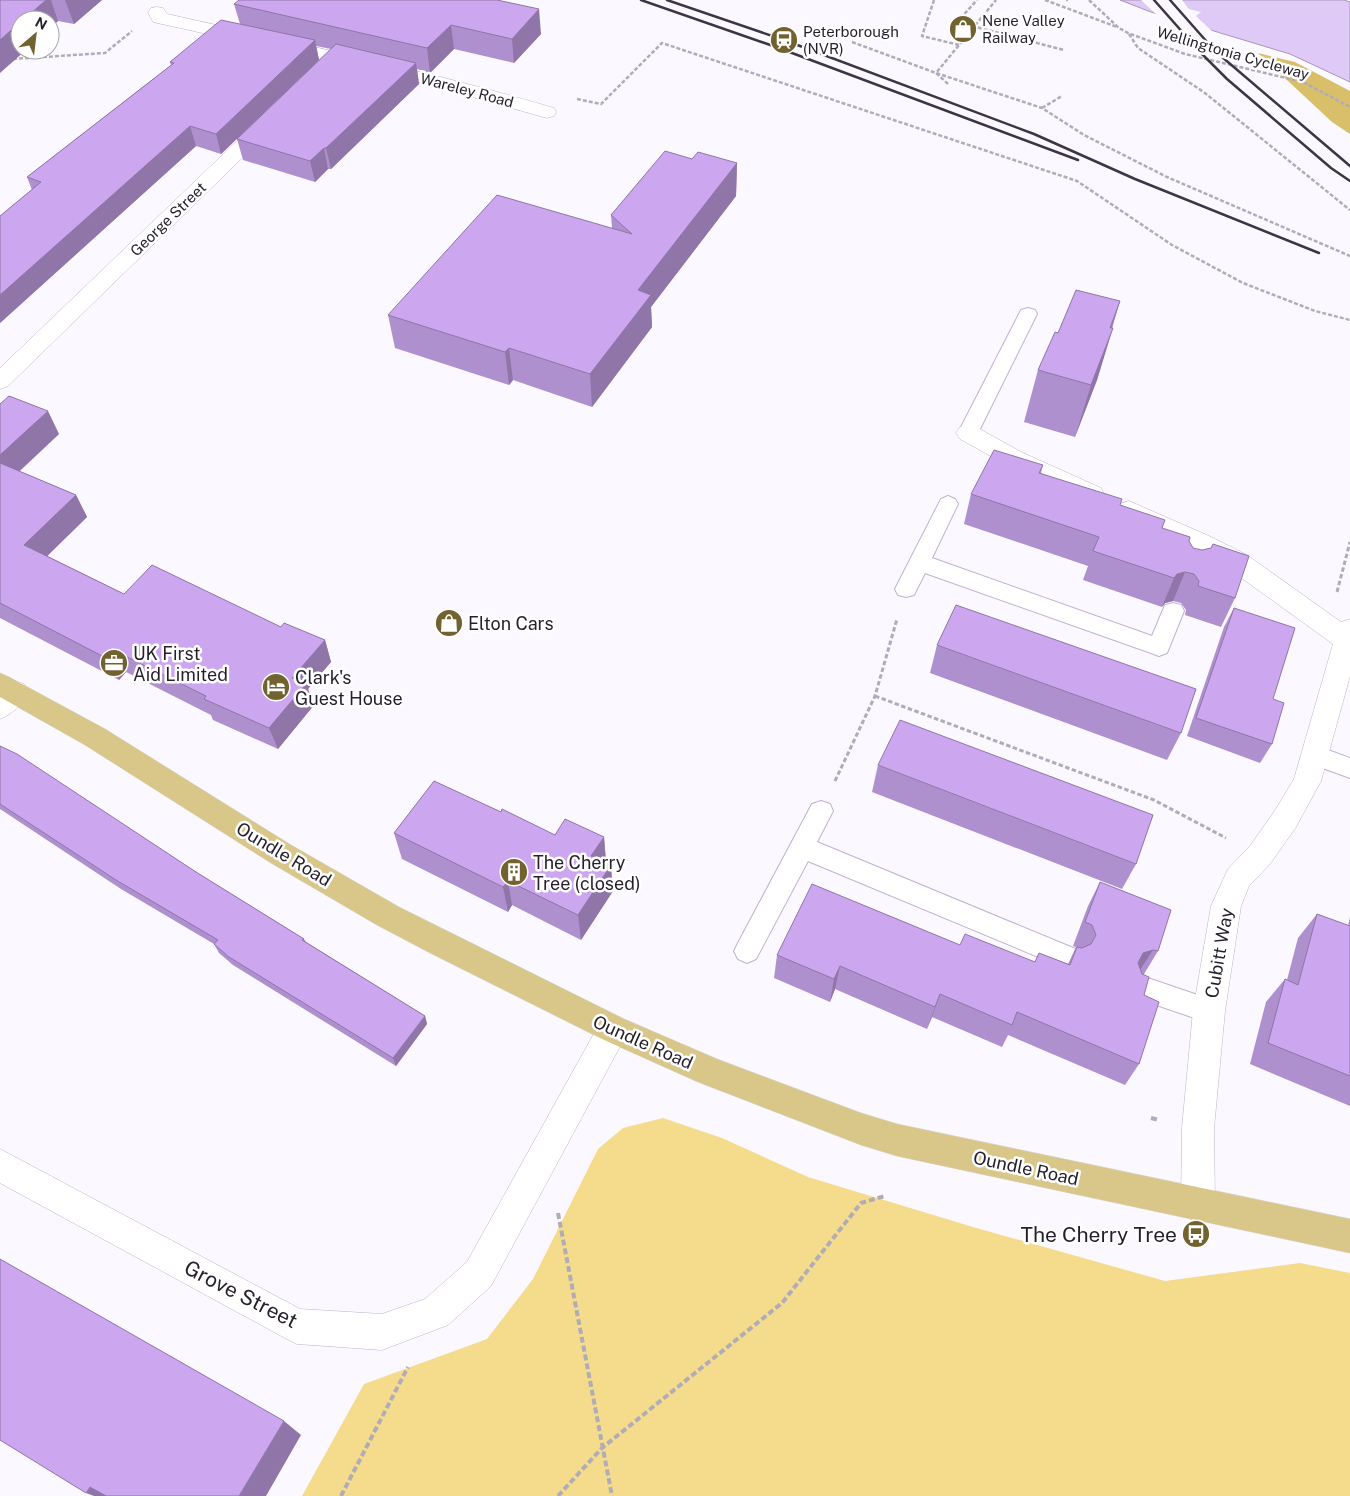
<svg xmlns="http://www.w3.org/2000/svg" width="1350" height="1496" font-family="'Public Sans',sans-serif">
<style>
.green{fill:#f4dc8c}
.forest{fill:#d9bf6a}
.water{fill:#dfc9f6;stroke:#a796b9}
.pier{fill:#fbf8ff}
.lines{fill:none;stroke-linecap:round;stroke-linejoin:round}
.service-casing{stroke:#c1b1d1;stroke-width:2}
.pedestrian-casing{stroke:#c1b1d1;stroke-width:1}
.minor-casing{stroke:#c1b1d1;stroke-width:1}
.primary-casing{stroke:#d8d7d9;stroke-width:1}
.path-far2{stroke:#b1adb6;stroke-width:2.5;stroke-dasharray:4 2;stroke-linecap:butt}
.path-far1{stroke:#b1adb6;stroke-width:3;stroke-dasharray:4.5 2.5;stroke-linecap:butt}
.path{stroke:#b1adb6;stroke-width:4;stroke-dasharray:6 3;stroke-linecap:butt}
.service{fill:#fff;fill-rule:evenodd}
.pedestrian{fill:#fff;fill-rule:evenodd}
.minor{fill:#fff;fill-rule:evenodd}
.primary{fill:#d9c789;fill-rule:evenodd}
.rail{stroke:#3c3642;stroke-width:2.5}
.wall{fill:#af90ce}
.shaded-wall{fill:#8f75a8}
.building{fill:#cca7f0;stroke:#8f75a8}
.labels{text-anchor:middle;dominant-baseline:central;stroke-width:5;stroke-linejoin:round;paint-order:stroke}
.far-poi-label{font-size:15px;fill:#251f2b;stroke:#fff;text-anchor:start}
.far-street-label{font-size:15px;fill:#251f2b;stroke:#fff}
.poi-label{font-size:18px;fill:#251f2b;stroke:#fff;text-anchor:start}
.street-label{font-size:18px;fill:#251f2b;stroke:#fff}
.near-poi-label{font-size:21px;fill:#251f2b;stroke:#fff;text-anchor:end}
.near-street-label{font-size:21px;fill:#251f2b;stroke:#fff}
</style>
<rect width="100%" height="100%" fill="#fbf8ff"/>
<polygon class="green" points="663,1118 722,1138 808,1177 973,1227 1165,1281 1300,1263 1350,1273 1350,1496 302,1496 364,1384 487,1339 533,1279 598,1149 623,1128"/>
<polygon class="forest" points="1258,53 1295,62 1350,91 1350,134 1332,122"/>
<polygon class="water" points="1120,0 1344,0 1350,2 1350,82 1290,54 1151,12"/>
<polygon class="pier" points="1141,0 1182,0 1189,9 1201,12 1196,16 1215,34 1159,17"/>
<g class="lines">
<defs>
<g id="service">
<polygon points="1028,308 1035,310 1037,314 978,433 975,438 968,440 961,438 958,433 1019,314 1021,310"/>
<polygon points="948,496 955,499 958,504 932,558 1152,636 1165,605 1173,603 1181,605 1184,611 1167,653 1159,656 1151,653 925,573 914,595 906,597 898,595 895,589 941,499"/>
<polygon points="1314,745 1350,758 1350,778 1306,762 1302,755 1306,748"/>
<polygon points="821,801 830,804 833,811 817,842 1078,950 1082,958 1078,966 1069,970 1060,966 808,861 756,959 747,963 738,959 734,951 738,943 812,804"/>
<polygon points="1139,975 1218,1002 1222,1011 1218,1020 1209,1023 1130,996 1126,987 1130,978"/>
</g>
<path id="pedestrian" d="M15 681 24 684 28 692C22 704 13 714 0 719V690L6 684Z"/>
<g id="minor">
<path d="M157 7 163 8 167 14C296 43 426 70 554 108L556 112 554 116 547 118 401 77 153 22 148 12 151 8Z"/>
<polygon points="267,117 274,119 277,123 274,127 8,386 0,389 0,368 260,119"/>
<polygon points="968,425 976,427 1021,452 1101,488 1104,494 1101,500 1092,503 1083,500 1005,464 960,439 956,433 960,427"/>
<polygon points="1129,501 1209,536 1247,555 1341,622 1350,619 1350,676 1321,781 1296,827 1270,864 1249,886 1241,906 1225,1011 1214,1128 1215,1205 1210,1217 1198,1222 1186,1217 1181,1205 1182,1128 1193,1011 1211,906 1228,869 1250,846 1276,809 1294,779 1333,644 1229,569 1191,548 1120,516 1117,510 1120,504"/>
<polygon points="613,1014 624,1019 629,1029 624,1039 491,1286 448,1325 382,1350 297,1344 285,1338 0,1183 0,1149 300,1309 382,1314 425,1299 467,1262 602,1019"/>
</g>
<polygon id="primary" points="0,673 9,677 105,729 291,845 399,907 624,1019 717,1059 861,1113 897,1124 1350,1219 1350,1253 897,1156 861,1145 698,1082 602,1039 434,955 377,925 271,863 85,745 0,697"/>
</defs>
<use href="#service" class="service-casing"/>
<use href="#pedestrian" class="pedestrian-casing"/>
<use href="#minor" class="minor-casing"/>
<use href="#primary" class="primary-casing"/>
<g class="path-far2">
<polyline points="934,0 922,36 959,45"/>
<polyline points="1045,0 1117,27"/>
<polyline points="1066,0 1068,0"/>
<polyline points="1089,0 1119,28 1128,33 1185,54 1303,82 1350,107"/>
<polyline points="960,22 958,21 977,0"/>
<polyline points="972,26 1064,50"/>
<polyline points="1129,34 1138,48 1205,93 1350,210"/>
<polyline points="852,42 936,73 1042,108 1084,135 1167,177 1350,256"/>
<polyline points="13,59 105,53 132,31"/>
<polyline points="948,84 936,73 996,0"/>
<polyline points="577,99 601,104 662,43 1077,181 1172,245 1243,283 1315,311 1350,320"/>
<polyline points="1042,108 1062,96"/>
</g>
<g class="path-far1">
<polyline points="1337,592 1350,542"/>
<polyline points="875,696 1154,800 1226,838"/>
<polyline points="835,781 875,696 897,619"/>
</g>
<g class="path">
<polyline points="1151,1118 1159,1120"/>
<polyline points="558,1213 612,1496"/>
<polyline points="341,1496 408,1367"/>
<polyline points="558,1496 602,1448 782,1303 861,1203 885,1196"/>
</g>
<use href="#service" class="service"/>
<use href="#pedestrian" class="pedestrian"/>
<use href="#minor" class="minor"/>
<use href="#primary" class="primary"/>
<g class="rail">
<polyline points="641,0 776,47 1078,160"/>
<polyline points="667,0 784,40 1034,134 1135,179 1319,253"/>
<polyline points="1154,0 1200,52 1227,79 1331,168 1350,181"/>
<polyline points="1170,0 1215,51 1350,166"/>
</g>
</g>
<g class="wall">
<polygon points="0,0 102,0 74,24 58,21 50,28 50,20"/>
<polygon points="234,4 541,34 514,63 454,49 430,73 417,69 419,84 331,169 328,169 315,182 243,160 237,139 331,49 316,46 319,60 221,154 196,146 0,323 0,216 32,190 27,177 171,65 170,62 240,24"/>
<polygon points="692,159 737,163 736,196 651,307 652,327 592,407 513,380 509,385 395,348 388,315 612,228 611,215"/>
<polygon points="1120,301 1097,380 1075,437 1024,422 1038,370 1058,333"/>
<polygon points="0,404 59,434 19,471 76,495 87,517 47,556 124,594 281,627 325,640 331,662 308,689 314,705 278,749 213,720 211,715 126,672 119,680 0,618"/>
<polygon points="1043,465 1041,473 1120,505 1162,528 1189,541 1193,548 1235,598 1221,627 1185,615 1186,610 1181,603 1173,601 1165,603 1162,607 1083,580 1088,566 964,524 971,494"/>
<polygon points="1234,608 1272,744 1260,763 1187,736 1224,627"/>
<polygon points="937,645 1181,733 1167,760 930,673"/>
<polygon points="0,746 196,872 304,939 306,942 425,1016 427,1024 396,1066 233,965 219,953 214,944 121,889 0,809"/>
<polygon points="878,765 1136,864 1122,889 872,792"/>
<polygon points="501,812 555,835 604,837 606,862 606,863 613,891 581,940 512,905 508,912 402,859 394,833"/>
<polygon points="1100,882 1158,951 1144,974 1144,995 1139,1064 1125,1085 1008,1035 1002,1047 932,1017 927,1029 835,989 830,1002 774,978 777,955 960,945 1035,962 1039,953 1068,964 1076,947 1073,946 1088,906"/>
<polygon points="1317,914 1348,926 1350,917 1350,1106 1250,1064 1266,1002 1285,979 1287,980 1298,938"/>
</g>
<g class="shaded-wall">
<polygon points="46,0 51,0 58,21 50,28 50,20 23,20"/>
<polygon points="65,0 102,0 74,24"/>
<polygon points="539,9 541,34 514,63 512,39"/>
<polygon points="20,22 20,50 26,50 0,73 0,40"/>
<polygon points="451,25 454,49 430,73 427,48"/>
<polygon points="315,40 319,60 221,154 216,134"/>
<polygon points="416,63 419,84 331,169 326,148"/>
<polygon points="190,126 196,146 0,323 0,295"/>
<polygon points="324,148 328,169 315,182 310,161"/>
<polygon points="737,163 736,196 651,307 652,327 592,407 590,374 638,290"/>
<polygon points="1120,301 1104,352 1113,328 1097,380 1075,437 1091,385"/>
<polygon points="509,348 513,380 509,385 505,352"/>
<polygon points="48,411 59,434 6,484 0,472 0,455"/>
<polygon points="76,495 87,517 36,567 24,545"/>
<polygon points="1185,572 1173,601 1165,603 1162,607 1174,578 1177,574"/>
<polygon points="325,640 331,662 308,689 314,705 278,749 269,728 292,678"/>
<polygon points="115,651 126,672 119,680 108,659"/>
<polygon points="604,837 606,862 594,882 591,856"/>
<polygon points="611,865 613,891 581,940 578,915"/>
<polygon points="508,881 512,905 508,912 503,887"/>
<polygon points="1153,950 1138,973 1129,976 1143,953"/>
<polygon points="840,966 835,989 830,1002 834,979"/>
<polygon points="940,994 932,1017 927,1029 935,1007"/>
<polygon points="425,1016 427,1024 396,1066 393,1058"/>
<polygon points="284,1421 301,1435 266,1496 239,1496"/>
<polygon points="90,1487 112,1496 94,1496 86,1493"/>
</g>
<g class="building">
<polygon points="0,0 46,0 23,20 20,20 20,22 0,40"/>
<polygon points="239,0 497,0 539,9 512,39 451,25 427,48 234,4"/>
<polygon points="221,20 315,40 216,134 190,126 0,295 0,216 41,182 27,177 174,63 170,62"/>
<polygon points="336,44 416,63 326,148 324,148 310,161 237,139"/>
<polygon points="665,151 692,159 698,152 737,163 638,290 651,295 590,374 509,348 505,352 388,315 497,195 632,234 611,215"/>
<polygon points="1076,290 1120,301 1110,328 1113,328 1091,385 1038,370 1055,332 1058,333"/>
<polygon points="9,396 48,411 0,455 0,404"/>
<polygon points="994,450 1043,465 1039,473 1122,499 1120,505 1165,520 1162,528 1190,537 1189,541 1193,548 1202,550 1211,548 1213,544 1249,556 1235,598 1198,586 1199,581 1194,574 1185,572 1177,574 1174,578 1093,551 1099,537 971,494"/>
<polygon points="0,463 76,495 24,545 124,594 152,565 281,627 284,623 325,640 292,678 306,684 269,728 204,699 206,696 115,651 108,659 0,603"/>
<polygon points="956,605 1196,689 1181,733 937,645"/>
<polygon points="1234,608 1295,628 1273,699 1284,703 1272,744 1196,718"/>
<polygon points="900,720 1153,815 1136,864 878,765"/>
<polygon points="0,746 17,754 196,872 304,939 302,940 425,1016 393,1058 229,957 214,944 218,940 116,880 0,804"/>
<polygon points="434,781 501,812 502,809 555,835 565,819 604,837 591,856 611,865 578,915 508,881 503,887 394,833"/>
<polygon points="1100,882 1171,910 1158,951 1153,950 1143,953 1138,963 1142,974 1149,977 1144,995 1159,1002 1139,1064 1017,1012 1012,1025 940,994 935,1007 840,966 834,979 777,955 812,884 960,945 965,934 1035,962 1039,953 1070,965 1077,947 1082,948 1091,944 1096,935 1092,925 1085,922"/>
<polygon points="1317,914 1350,926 1350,1076 1268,1043 1285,979 1298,985"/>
<polygon points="0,1259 284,1421 239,1496 106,1496 90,1487 86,1493 0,1440"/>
</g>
<defs>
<symbol id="shop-disc" viewBox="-11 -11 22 22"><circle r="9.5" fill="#716230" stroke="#fff"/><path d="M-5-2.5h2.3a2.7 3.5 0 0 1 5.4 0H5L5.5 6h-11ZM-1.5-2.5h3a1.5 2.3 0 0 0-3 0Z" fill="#fff"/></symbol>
<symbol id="station-disc" viewBox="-11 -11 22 22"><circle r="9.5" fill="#716230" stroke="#fff"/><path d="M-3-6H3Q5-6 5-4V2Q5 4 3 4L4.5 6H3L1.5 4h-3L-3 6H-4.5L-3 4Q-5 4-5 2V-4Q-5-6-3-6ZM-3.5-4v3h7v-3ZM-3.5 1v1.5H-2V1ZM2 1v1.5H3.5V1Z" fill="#fff"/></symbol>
<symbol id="office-disc" viewBox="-11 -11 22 22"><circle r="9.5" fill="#716230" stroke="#fff"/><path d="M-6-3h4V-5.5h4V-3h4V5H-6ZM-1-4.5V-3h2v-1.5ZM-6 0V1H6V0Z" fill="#fff"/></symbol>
<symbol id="hotel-disc" viewBox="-11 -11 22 22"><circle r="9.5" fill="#716230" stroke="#fff"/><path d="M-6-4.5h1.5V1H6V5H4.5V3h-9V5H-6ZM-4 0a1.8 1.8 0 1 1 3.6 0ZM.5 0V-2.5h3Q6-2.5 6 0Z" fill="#fff"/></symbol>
<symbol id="building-disc" viewBox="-11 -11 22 22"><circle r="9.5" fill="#716230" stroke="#fff"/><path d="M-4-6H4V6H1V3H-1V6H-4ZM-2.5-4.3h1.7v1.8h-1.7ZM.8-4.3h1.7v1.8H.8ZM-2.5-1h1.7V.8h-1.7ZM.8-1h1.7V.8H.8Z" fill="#fff"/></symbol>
<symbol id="bus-disc" viewBox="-11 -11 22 22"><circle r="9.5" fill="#716230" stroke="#fff"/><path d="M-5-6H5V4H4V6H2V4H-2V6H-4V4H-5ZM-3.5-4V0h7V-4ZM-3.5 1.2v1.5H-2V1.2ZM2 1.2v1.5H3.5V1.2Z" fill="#fff"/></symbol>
</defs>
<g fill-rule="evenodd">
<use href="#shop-disc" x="947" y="13" width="32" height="32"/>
<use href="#station-disc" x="768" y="24" width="32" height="32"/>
<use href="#shop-disc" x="433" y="607" width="32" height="32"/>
<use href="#office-disc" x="98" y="647" width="32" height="32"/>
<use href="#hotel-disc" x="260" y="671" width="32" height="32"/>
<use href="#building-disc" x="498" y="856" width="32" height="32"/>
<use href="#bus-disc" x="1180" y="1218" width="32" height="32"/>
</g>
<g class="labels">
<g class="far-poi-label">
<text x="982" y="20">Nene Valley<tspan x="982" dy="17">Railway</tspan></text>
<text x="803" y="31">Peterborough<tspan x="803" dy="17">(NVR)</tspan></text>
</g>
<g class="far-street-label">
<text transform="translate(1233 53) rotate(16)">Wellingtonia Cycleway</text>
<text transform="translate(467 90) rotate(15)">Wareley Road</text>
<text transform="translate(168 219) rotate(-44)">George Street</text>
</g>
<g class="poi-label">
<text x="468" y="623">Elton Cars</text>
<text x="133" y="653">UK First<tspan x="133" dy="21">Aid Limited</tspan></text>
<text x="295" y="677">Clark's<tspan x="295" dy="21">Guest House</tspan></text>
<text x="533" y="862">The Cherry<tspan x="533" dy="21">Tree (closed)</tspan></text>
</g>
<g class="street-label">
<text transform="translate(284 854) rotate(31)">Oundle Road</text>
<text transform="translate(1219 953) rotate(-80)">Cubitt Way</text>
<text transform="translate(643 1042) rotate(24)">Oundle Road</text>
<text transform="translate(1026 1168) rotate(12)">Oundle Road</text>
</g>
<g class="near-poi-label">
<text x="1177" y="1234">The Cherry Tree</text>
</g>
<g class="near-street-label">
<text transform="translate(241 1294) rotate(27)">Grove Street</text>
</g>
</g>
<g transform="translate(35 35) rotate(28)"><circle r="24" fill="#ffffff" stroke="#a8a5aa"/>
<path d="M0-4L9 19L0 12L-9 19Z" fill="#716230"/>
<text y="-8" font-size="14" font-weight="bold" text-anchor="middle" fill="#251f2b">N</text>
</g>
</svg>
